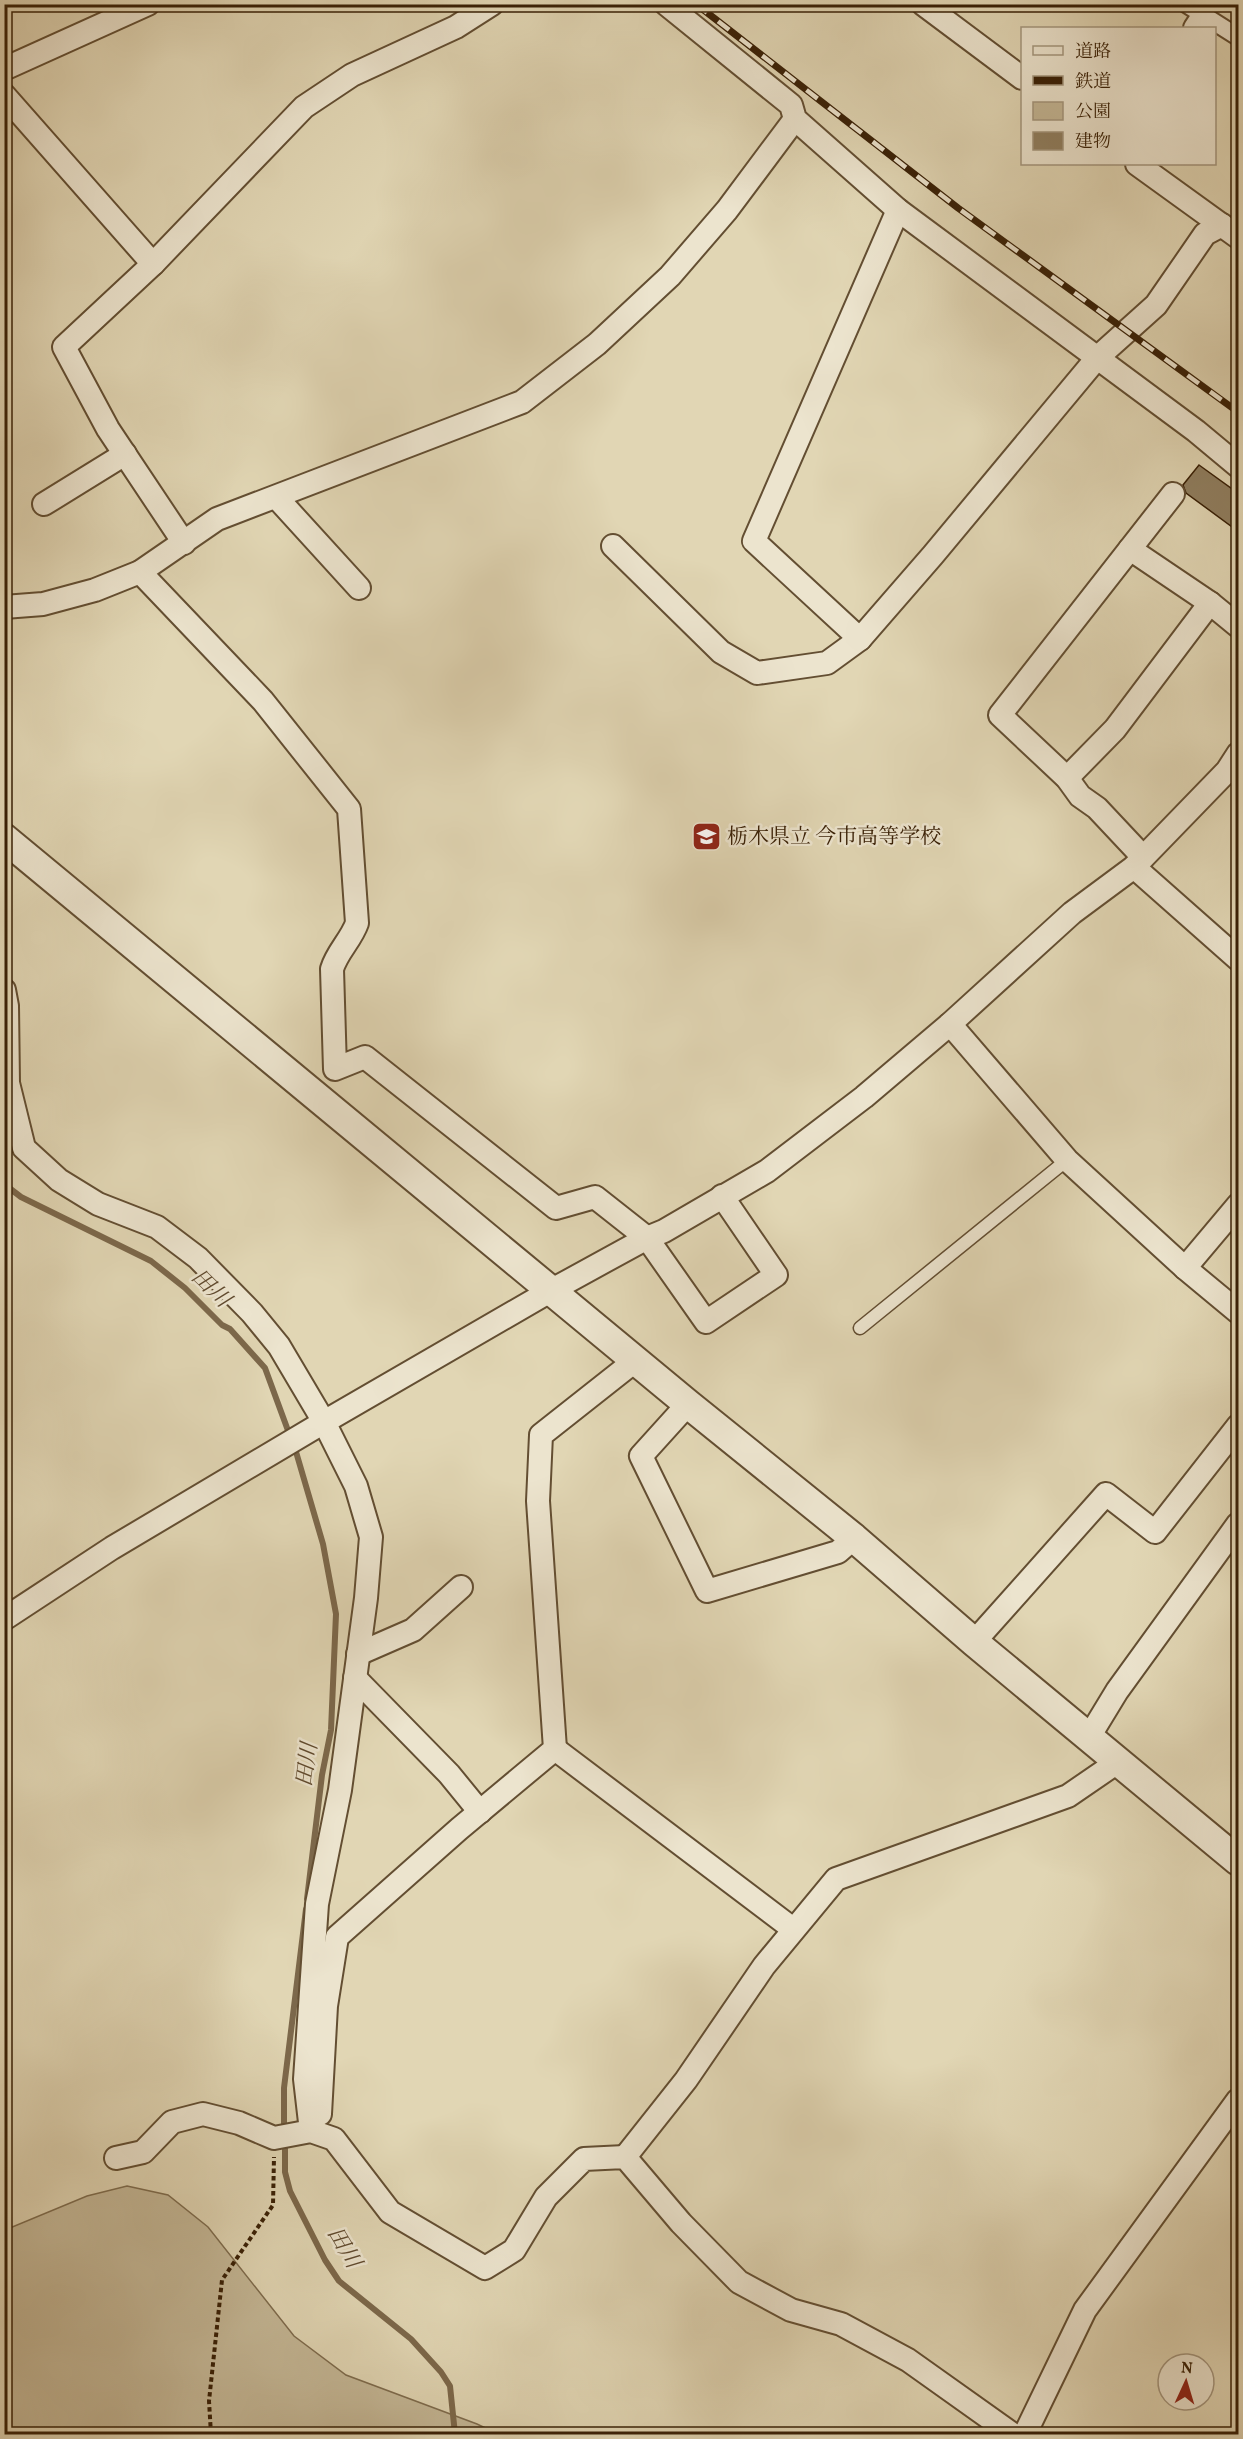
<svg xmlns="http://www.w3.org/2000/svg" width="1243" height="2439" font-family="Vollkorn,'Noto Serif JP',serif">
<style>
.green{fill:#c4b796;stroke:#7e6c4e;stroke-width:1.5}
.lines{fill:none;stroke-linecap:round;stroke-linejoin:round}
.stream{stroke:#7c684b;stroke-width:6}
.building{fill:#907f60;stroke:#392006;stroke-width:1.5}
.service-casing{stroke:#634e32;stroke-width:15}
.pedestrian-casing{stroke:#634e32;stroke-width:20}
.minor-casing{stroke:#634e32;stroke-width:26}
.tertiary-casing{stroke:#634e32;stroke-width:32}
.path{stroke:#392006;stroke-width:4;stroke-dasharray:4.5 3;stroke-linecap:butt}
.service{stroke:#ece4ce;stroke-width:12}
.pedestrian{stroke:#ece4ce;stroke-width:16}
.minor{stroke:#ece4ce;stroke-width:22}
.tertiary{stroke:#ece4ce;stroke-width:28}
.rail-casing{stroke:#392006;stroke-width:7}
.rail{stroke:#ece4ce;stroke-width:4.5;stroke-dasharray:14;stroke-linecap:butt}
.labels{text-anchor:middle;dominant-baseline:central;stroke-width:5;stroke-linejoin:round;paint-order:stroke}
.poi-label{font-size:21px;fill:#392006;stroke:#ece4ce;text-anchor:start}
.water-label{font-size:22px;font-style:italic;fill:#604a2e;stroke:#ece4ce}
</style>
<rect width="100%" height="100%" fill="#e1d6b4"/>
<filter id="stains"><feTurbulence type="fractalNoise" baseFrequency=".00333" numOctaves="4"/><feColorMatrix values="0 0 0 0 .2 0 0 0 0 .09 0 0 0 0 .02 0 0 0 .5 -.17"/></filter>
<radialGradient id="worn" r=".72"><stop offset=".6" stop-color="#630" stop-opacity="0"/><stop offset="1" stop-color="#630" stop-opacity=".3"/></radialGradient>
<polygon class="green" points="127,2186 168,2195 208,2227 294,2336 346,2375 477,2424 498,2434 5,2434 5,2230 87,2196"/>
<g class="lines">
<g class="stream">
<polyline points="4,1184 21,1197 151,1261 185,1288 222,1325 230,1329 265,1368 290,1436"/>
<polyline points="294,1445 323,1544 336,1614 331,1730 322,1775 307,1899"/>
<polyline points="284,2131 284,2088 306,1909"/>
<polyline points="285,2141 285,2172 290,2191 325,2260 339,2281 411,2339 441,2372 450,2386 455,2434"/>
</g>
</g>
<polygon class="building" points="1199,465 1239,494 1239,532 1186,493 1183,485"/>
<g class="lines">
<defs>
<polyline id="service" points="860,1328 1067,1160"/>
<polyline id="pedestrian" points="1186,4 1238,37"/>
<g id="minor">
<polyline points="666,4 791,105 795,119 898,210 1196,431 1238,466"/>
<polyline points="923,4 1022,78"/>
<polyline points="1195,28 1203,16"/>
<polyline points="4,69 148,4"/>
<polyline points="4,95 153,264"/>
<polyline points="1137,164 1238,237"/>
<polyline points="277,498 359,588"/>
<polyline points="44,504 125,454"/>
<polyline points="184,543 108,429 64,347 153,264 304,107 352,75 456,27 492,4"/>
<polyline points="613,546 721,652 757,673 827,663 860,639 933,555 1097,358 1156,305 1205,234 1222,225"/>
<polyline points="1130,549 1210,603 1238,626"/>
<path d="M140 572 263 701 349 809 357 923C351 940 337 952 332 969L335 1069 365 1057 556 1208 595 1197 647 1238 706 1322 776 1275 722 1196"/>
<polyline points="4,607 43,604 95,590 140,572 217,519 522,402 597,344 670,276 727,210 795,119"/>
<polyline points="860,639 754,541 898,210"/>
<polyline points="1067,778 1115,729 1210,603"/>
<polyline points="1143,857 1097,808 1080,796 1067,778 1000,715 1173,494"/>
<polyline points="1134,867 1238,959"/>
<polyline points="4,990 7,1006 8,1083 24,1148 59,1180 98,1204 157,1227 198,1258 252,1313 279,1346 324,1422 356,1486 371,1537 366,1598 340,1790 317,1904 305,2079 311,2131"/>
<polyline points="950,1024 1067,1160 1185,1268 1238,1312"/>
<polyline points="1185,1268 1238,1205"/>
<polyline points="688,1404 641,1456 707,1591 838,1552 854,1538"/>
<polyline points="4,1619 112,1548 324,1422 552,1290 647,1238 664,1231 767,1171 864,1097 950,1024 1072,913 1134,867 1227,771 1238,754"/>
<polyline points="974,1642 1106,1494 1155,1532 1238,1426"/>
<polyline points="358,1654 413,1630 461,1587"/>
<polyline points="355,1678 449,1774 480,1812"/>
<polyline points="1089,1737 1117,1691 1238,1524"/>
<polyline points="555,1749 793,1929"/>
<polyline points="320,2114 326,2006 337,1937 459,1829 555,1749 538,1501 541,1435 636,1360"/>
<polyline points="625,2157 686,2080 764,1966 836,1879 1068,1796 1119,1761"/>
<polyline points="116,2158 143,2152 172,2122 203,2114 239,2123 274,2138 311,2131 334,2139 390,2212 485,2268 514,2250 546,2197 584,2159 625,2157 681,2223 739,2282 791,2310 841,2324 908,2360 1012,2434"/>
<polyline points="1025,2434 1085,2310 1238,2100"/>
</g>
<polyline id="tertiary" points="4,838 688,1404 854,1538 974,1642 1238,1861"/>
</defs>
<use href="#service" class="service-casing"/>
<use href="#pedestrian" class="pedestrian-casing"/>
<use href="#minor" class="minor-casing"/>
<use href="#tertiary" class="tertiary-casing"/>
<polyline class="path" points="211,2434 209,2401 222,2280 273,2205 274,2157"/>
<use href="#service" class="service"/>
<use href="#pedestrian" class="pedestrian"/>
<use href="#minor" class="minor"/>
<use href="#tertiary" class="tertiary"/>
<defs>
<polyline id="rail" points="696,4 958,208 1238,412"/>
</defs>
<use href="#rail" class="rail-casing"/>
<use href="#rail" class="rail"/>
</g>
<defs>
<symbol id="school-square" viewBox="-11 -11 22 22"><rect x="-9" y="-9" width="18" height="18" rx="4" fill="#8f2418" stroke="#ece4ce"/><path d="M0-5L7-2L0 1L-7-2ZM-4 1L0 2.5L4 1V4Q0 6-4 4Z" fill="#fff"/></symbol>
</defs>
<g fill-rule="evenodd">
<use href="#school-square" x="690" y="820" width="33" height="33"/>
</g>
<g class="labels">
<g class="poi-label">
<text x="727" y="837">栃木県立 今市高等学校</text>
</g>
<g class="water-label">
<text transform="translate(210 1289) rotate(44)">田川</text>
<text transform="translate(308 1765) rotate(-82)">田川</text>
<text transform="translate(343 2248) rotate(59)">田川</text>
</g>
</g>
<rect width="1243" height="2439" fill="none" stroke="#e1d6b4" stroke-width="24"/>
<rect x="6" y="6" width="1231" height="2427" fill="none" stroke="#392006" stroke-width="3"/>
<rect x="12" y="12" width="1219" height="2415" fill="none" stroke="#392006" stroke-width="1.5"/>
<rect x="1021" y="27" width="195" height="138" fill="#ece4ce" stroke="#a4967e" stroke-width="1.5"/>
<rect x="1033" y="46" width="30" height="9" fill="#ece4ce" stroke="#a4967e" stroke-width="1.5"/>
<text x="1075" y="57" font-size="18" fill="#392006">道路</text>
<rect x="1033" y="76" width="30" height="9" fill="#392006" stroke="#a4967e" stroke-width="1.5"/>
<text x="1075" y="87" font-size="18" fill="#392006">鉄道</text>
<rect x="1033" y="102" width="30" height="18" fill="#c4b796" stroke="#a4967e" stroke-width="1.5"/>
<text x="1075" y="117" font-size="18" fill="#392006">公園</text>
<rect x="1033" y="132" width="30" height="18" fill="#907f60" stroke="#a4967e" stroke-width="1.5"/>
<text x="1075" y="147" font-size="18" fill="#392006">建物</text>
<g transform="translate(1186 2382) rotate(4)"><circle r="28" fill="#ece4ce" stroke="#a4967e" stroke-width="1.5"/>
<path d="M0-4.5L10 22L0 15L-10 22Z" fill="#8f2418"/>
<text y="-9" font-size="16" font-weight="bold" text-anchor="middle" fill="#392006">N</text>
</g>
<rect width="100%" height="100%" filter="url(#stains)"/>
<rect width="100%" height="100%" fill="url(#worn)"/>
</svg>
